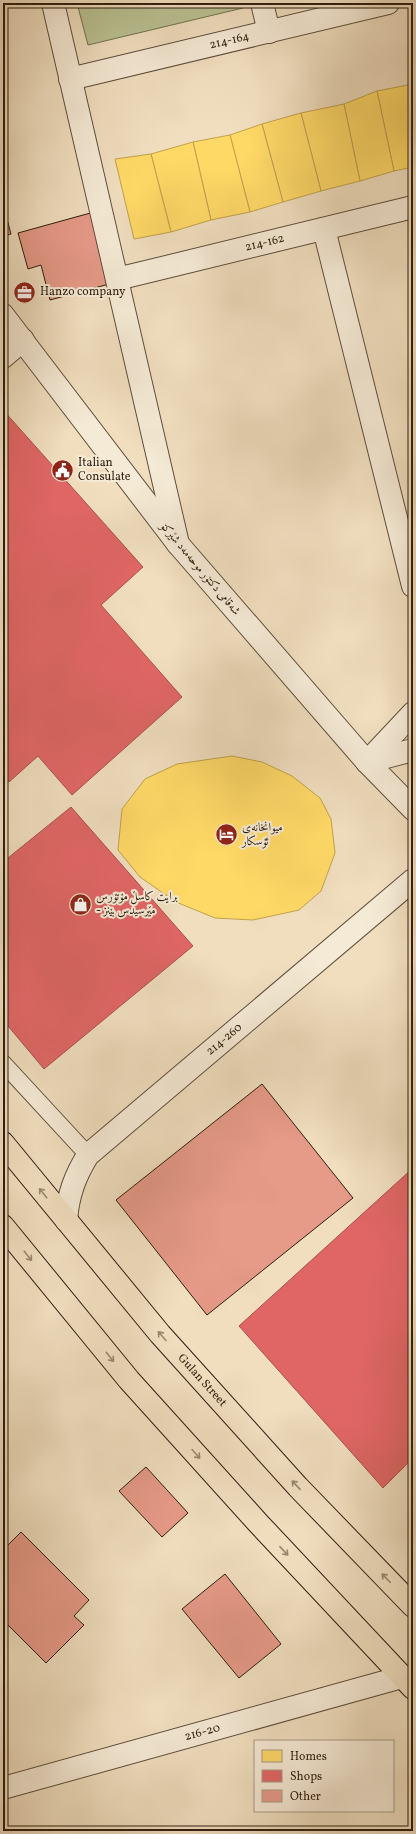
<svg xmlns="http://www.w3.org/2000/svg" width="416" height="1834" font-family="Vollkorn,Amiri,serif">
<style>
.green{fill:#b9c192;stroke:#737051}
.homes{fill:#ffd966;stroke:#c0a14c}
.shops{fill:#e06666;stroke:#aa504c}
.building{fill:#e69a88;stroke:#2d1e10}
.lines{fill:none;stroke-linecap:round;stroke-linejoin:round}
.service-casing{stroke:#5e4e3c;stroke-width:18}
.minor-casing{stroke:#5e4e3c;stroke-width:24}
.tertiary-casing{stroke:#5e4e3c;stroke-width:24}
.primary-casing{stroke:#2d1e10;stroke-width:24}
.service{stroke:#f5ead5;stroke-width:16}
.minor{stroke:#f5ead5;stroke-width:22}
.tertiary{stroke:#f5ead5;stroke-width:22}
.primary{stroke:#f0debf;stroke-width:22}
.oneway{stroke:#988870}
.labels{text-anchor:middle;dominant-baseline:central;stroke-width:4;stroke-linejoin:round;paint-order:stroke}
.street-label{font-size:12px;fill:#2d1e10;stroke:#f5ead5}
.poi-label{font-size:12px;fill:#2d1e10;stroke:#f5ead5;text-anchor:start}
</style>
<rect width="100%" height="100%" fill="#f0debf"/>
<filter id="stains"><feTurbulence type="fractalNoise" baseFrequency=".005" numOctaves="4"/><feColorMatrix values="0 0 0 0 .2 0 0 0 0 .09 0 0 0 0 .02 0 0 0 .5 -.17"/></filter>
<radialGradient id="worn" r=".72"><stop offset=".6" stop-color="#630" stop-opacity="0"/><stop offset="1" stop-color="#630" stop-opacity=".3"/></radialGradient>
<polygon class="green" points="77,3 242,3 243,8 88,45"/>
<g class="homes">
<polygon points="413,84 413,167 394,171 377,91"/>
<polygon points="377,91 394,171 360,181 344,104"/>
<polygon points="344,104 360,181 321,191 301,113"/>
<polygon points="301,113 321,191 283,202 262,124"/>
<polygon points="262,124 283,202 250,212 230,135"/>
<polygon points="230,135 250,212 211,220 193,142"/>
<polygon points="193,142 211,220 171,232 151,154"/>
<polygon points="151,154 171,232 134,239 115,159"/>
<polygon points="232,756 262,762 292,776 320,798 331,819 335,853 321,891 299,910 253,920 215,918 176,902 140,877 118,850 122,809 145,779 177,764"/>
</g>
<g class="shops">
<polygon points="3,410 143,567 101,605 182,697 72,795 38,756 9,782 3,775"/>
<polygon points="71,807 193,946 44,1069 3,1020 3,862"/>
<polygon points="413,1168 413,1458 383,1488 239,1326"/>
</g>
<g class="building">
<polygon points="3,204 11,234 3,236"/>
<polygon points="94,212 113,283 50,300 41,265 28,269 18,233"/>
<polygon points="262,1084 353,1198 207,1315 116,1200"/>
<polygon points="146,1467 188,1513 162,1537 119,1491"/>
<polygon points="21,1532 89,1600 74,1616 84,1625 46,1663 3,1620 3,1610 6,1607 3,1604 3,1550"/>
<polygon points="225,1574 281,1644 239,1678 182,1609"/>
</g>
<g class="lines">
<defs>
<polyline id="service" points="3,1063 88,1155"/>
<g id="minor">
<polyline points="53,3 178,544"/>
<polyline points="262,3 269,32"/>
<path id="s1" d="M70 79 388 3"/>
<polyline points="324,229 413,586"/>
<path id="s2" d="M117 279 413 207"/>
<polyline points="3,357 23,340"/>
<polyline points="367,762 413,713"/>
<polyline points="367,762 413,750"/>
<path id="s3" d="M66 1220C68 1195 75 1176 88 1155L413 880"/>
<path id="s4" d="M3 1788 402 1677"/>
</g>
<polyline id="tertiary" points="3,315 178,544 367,762 413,809"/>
<g id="primary">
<path id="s5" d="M3 1143 160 1334 298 1487 413 1606"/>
<polyline points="3,1226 129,1380 259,1524 413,1688"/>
</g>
</defs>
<use href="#service" class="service-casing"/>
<use href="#minor" class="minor-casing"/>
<use href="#tertiary" class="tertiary-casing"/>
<use href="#primary" class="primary-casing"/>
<use href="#service" class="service"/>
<use href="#minor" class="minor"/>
<use href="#tertiary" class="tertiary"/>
<use href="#primary" class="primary"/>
</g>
<defs><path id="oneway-shaft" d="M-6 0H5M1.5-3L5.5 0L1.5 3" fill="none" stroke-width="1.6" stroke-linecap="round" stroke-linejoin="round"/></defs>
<g class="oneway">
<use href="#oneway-shaft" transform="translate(43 1193) rotate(-129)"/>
<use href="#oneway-shaft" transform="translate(28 1256) rotate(51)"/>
<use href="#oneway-shaft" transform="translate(162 1336) rotate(-131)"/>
<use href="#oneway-shaft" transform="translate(110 1357) rotate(51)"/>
<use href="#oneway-shaft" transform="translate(196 1454) rotate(48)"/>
<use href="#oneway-shaft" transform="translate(296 1485) rotate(-133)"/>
<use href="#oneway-shaft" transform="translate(284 1551) rotate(47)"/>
<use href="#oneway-shaft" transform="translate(386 1578) rotate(-134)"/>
</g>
<defs>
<symbol id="office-disc" viewBox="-11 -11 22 22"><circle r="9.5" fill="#8f2418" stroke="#f5ead5"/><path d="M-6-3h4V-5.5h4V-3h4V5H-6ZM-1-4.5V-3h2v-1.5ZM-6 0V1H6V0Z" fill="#fff"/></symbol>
<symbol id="civic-disc" viewBox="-11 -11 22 22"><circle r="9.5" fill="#8f2418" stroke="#f5ead5"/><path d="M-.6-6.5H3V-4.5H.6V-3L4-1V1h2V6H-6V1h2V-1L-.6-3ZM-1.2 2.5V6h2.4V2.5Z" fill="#fff"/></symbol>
<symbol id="hotel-disc" viewBox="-11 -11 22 22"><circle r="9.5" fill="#8f2418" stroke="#f5ead5"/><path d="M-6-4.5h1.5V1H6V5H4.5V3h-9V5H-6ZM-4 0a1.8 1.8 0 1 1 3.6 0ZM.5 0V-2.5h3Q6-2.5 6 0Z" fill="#fff"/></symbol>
<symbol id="shop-disc" viewBox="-11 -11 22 22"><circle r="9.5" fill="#8f2418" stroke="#f5ead5"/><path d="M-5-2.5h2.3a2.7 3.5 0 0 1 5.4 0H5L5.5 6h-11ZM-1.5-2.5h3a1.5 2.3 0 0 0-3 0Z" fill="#fff"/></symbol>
</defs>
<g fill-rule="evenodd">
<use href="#office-disc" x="12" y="280" width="25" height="25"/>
<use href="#civic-disc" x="50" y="458" width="25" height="25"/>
<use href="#hotel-disc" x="214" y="822" width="25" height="25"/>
<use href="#shop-disc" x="68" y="892" width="25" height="25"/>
</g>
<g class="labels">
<g class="street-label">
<text stroke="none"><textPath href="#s1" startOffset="164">214-164</textPath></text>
<text stroke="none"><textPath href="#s2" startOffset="152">214-162</textPath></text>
<text transform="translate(200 569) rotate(50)">شەقامی دکتۆر موحەمەد شێرکۆ</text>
<text stroke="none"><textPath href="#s3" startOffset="248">214-260</textPath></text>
<text stroke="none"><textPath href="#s5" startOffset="310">Gulan Street</textPath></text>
<text stroke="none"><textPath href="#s4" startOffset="207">216-20</textPath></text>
</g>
<g class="poi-label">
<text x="40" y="292">Hanzo company</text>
<text x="78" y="463">Italian<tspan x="78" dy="14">Consulate</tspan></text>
<text x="242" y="828">میوانخانەی<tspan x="242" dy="14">ئۆسکار</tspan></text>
<text x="96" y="897">برایت کاسڵ مۆتۆرس<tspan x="96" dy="14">- مێرسیدس بێنز</tspan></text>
</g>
</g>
<rect width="416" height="1834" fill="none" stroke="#f0debf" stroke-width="16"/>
<rect x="4" y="4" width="408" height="1826" fill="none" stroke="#2d1e10" stroke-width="2"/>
<rect x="8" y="8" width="400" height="1818" fill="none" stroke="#2d1e10"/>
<rect x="254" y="1740" width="140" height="72" fill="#f5ead5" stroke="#a59886"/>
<rect x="262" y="1750" width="20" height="12" fill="#ffd966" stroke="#a59886"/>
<text x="290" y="1760" font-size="12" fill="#2d1e10">Homes</text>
<rect x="262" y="1770" width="20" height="12" fill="#e06666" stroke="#a59886"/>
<text x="290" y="1780" font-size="12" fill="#2d1e10">Shops</text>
<rect x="262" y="1790" width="20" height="12" fill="#e69a88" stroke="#a59886"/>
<text x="290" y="1800" font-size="12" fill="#2d1e10">Other</text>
<rect width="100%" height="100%" filter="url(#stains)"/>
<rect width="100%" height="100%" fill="url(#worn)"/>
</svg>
